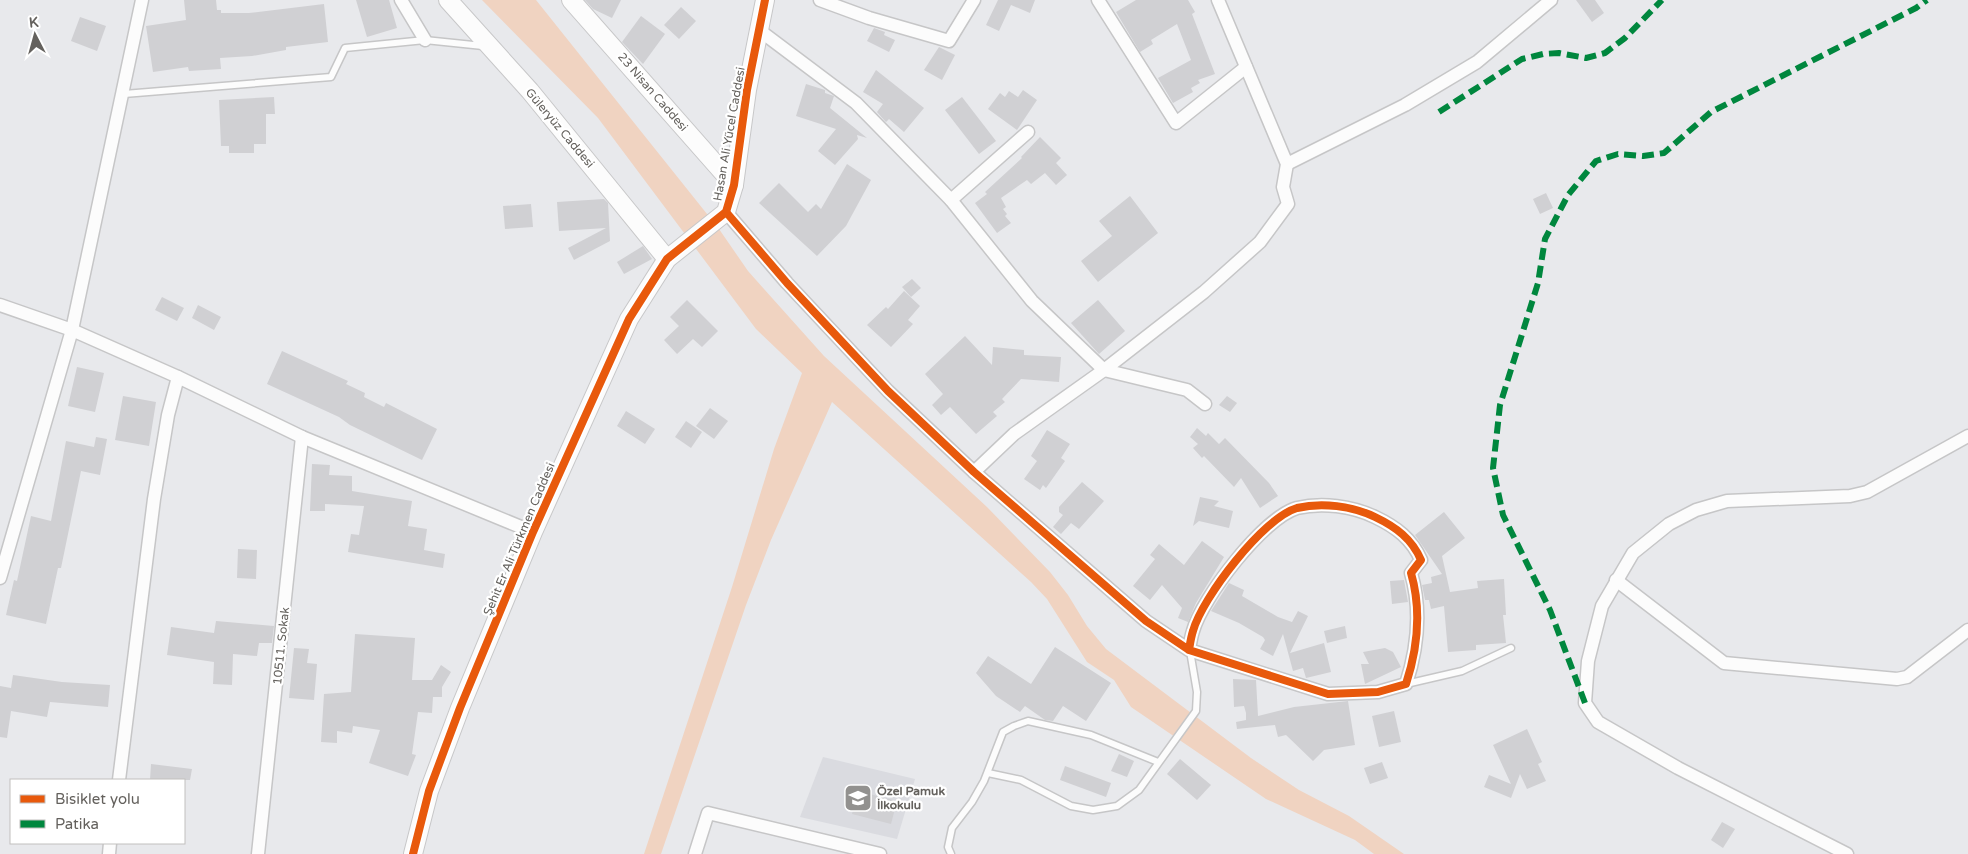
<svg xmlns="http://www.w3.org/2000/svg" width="1968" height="854" font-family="'Varela Round',sans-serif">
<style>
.education{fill:#dadbe0}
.water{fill:#f0d3c1}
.building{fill:#d0d0d3}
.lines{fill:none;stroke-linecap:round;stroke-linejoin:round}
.lane-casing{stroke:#c6c6c7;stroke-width:9}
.street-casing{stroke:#c6c6c7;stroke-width:15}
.secondary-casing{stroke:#c7c7c8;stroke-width:20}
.lane{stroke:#fcfcfc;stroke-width:6}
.street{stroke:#fcfcfc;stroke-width:12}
.secondary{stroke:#fcfcfc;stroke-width:18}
.quiet{stroke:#00873e;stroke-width:6;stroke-dasharray:12 6;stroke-linecap:butt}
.cycleway-casing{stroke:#fff;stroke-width:11}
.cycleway{stroke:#e8590c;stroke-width:8}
.labels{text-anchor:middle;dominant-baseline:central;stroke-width:4.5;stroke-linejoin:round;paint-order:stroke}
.street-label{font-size:12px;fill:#64615d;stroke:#fff}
.poi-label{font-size:12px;font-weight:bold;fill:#64615d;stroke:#fff;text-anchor:start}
</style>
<rect width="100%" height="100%" fill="#e8e9ec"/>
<polygon class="education" points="823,757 915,779 897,839 800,817"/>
<polygon class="water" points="482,0 536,0 719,229 748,271 824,356 987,507 1050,572 1068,595 1087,626 1106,649 1251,758 1299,790 1349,816 1404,854 1374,854 1355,840 1266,799 1131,707 1114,680 1087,662 1047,599 1031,582 832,402 771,540 746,605 661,854 644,854 732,587 774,449 802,373 756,329 598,118"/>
<g class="building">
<polygon points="184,0 216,0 217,10 221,10 221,13 249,13 324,4 328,42 286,47 286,50 252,56 220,58 221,69 189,71 188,67 153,72 146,26 186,20"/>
<polygon points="356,0 389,0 397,28 367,37"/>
<polygon points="585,0 621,0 612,18 593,9"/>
<polygon points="998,0 1035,0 1030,13 1011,5 999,31 986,25"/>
<polygon points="1136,0 1188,0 1195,12 1192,14 1215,74 1198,80 1200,83 1191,88 1193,92 1173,103 1158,78 1191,60 1177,24 1151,40 1153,44 1140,52 1116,12"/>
<polygon points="1576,0 1595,0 1604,13 1592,22"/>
<polygon points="681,7 696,21 679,39 664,25"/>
<polygon points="641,16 665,34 643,64 622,42"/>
<polygon points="80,17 106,26 97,51 71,41"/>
<polygon points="874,28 885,32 884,35 895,40 889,52 867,41"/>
<polygon points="939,47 955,55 942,80 924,70"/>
<polygon points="876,70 924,108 904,132 889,119 886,122 884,120 877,112 883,104 863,92"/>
<polygon points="806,84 825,90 825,93 834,96 830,108 867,138 857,135 858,139 835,165 818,151 836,129 796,116"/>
<polygon points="1023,90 1037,100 1017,130 988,109 1000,93 1005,97 1009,91 1018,97"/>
<polygon points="274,97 275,114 266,114 266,144 254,144 254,153 229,153 229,146 221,146 219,100"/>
<polygon points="962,97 996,141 979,154 945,110"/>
<polygon points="1040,137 1061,158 1056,163 1067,175 1056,185 1045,173 1031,184 1027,180 1001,198 1006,207 1003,209 1007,214 1005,216 1011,223 997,233 975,203 987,194 985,192 1022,158 1021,157"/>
<polygon points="847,164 871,180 846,226 817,256 759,203 779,183 808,212 816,204 821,209"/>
<polygon points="1546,193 1553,208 1540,214 1533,199"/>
<polygon points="1130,196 1158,233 1098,282 1081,261 1112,236 1099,221"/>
<polygon points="604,199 608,203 610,241 574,260 568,248 606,228 559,231 557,202"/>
<polygon points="531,204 533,227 505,229 503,206"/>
<polygon points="643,246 652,259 624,274 617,262"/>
<polygon points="912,279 921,288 911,297 902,287"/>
<polygon points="904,291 920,306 908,320 913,324 891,347 867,325 886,307 888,309"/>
<polygon points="162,297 184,308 177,321 155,310"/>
<polygon points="687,300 718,331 702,347 693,339 677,354 664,340 679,326 670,317"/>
<polygon points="1098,300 1125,331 1099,354 1071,323"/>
<polygon points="198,305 221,317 214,330 192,318"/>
<polygon points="965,336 992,365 993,347 1024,350 1024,355 1061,357 1059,382 1021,379 1002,399 1005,402 993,412 997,416 976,434 950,407 941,415 932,405 943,394 925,374"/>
<polygon points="282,351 348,381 346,384 365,393 364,397 384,407 386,403 437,429 422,460 350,425 339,417 267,384"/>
<polygon points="77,367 104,373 95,412 68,406"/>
<polygon points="123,396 156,402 149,446 115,440"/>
<polygon points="1227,396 1237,403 1230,412 1219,405"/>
<polygon points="710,408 728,421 714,439 696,426"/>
<polygon points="626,411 655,429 645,444 617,426"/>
<polygon points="686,421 702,432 691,448 675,437"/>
<polygon points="1197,428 1206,436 1208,433 1219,444 1225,438 1269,483 1278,496 1260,508 1241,478 1234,487 1204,456 1202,458 1193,448 1198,444 1190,437"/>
<polygon points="1047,430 1070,444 1061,458 1065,461 1046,488 1043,485 1040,490 1024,479 1037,461 1031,456"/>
<polygon points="96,437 107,439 100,475 81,471 61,568 58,568 46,624 6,615 14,580 17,581 31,516 51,521 66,441 94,447"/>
<polygon points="312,464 330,465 329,475 352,476 352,491 412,501 408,526 427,529 424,550 445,554 443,568 348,552 351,534 359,535 364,506 325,504 325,511 310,511"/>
<polygon points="1082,482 1104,501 1079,529 1071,523 1061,534 1053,527 1063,515 1059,512 1059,507"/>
<polygon points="1200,497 1219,501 1214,506 1233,511 1229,528 1199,521 1193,526"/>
<polygon points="1444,512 1465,538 1442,556 1450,592 1478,588 1477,581 1504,579 1506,615 1503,615 1506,643 1476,645 1476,650 1448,652 1444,606 1431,609 1429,600 1425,600 1422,585 1432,583 1431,577 1442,574 1415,535"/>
<polygon points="1202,541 1224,557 1196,603 1188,622 1178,618 1182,608 1162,585 1150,600 1133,586 1155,559 1150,555 1159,544 1184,565"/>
<polygon points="238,549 257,550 256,579 237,578"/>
<polygon points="1404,580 1408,602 1392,604 1390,581"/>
<polygon points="1229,583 1244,590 1242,596 1278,617 1292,622 1298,611 1308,616 1290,653 1324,643 1331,672 1306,678 1303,668 1293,671 1283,634 1273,656 1260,649 1265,640 1263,637 1239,623 1211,611"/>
<polygon points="216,621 274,626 272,643 259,643 257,656 233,654 232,685 213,684 214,662 167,655 171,627 214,633"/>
<polygon points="1345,626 1347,638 1327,643 1324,631"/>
<polygon points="355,634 415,638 412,680 432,680 441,665 451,672 442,687 442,697 433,697 432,713 418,712 412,754 416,755 408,776 369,763 380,730 353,726 352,733 337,731 337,743 321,742 324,694 351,692"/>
<polygon points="1055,647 1111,683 1086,721 1063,706 1053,721 1045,720 1025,706 1020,712 996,696 976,673 988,656 1031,684"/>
<polygon points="294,648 309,649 307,663 317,664 314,700 289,698"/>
<polygon points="1385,648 1393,652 1401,667 1365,684 1361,664 1369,664 1363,652"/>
<polygon points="13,675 62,682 110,685 108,707 50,702 47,717 11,711 7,738 0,737 0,686 11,688"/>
<polygon points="1233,679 1256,680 1258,716 1294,707 1348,701 1355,745 1324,750 1313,761 1286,735 1278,737 1275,725 1237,729 1236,722 1246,720 1246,713 1244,706 1234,707"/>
<polygon points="1394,711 1401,742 1379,747 1372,716"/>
<polygon points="1527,729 1542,762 1538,764 1546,781 1527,789 1520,774 1511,798 1484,787 1489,775 1511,784 1493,745"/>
<polygon points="1119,754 1134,761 1127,777 1111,771"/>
<polygon points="1180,759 1211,785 1197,800 1167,774"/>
<polygon points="1382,762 1388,778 1370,784 1364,768"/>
<polygon points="151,764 192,769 190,780 150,780"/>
<polygon points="1065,766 1111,783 1106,797 1060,780"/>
<polygon points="858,791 897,801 891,824 852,814"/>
<polygon points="1722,822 1735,829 1723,848 1711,840"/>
</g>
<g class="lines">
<defs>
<g id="lane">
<polyline points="124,94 331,77 345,48 425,40 483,46"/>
<polyline points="1406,684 1462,671 1511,648"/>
<polyline points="988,773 1021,780 1071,806 1093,810 1117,806 1139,790 1196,711 1197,692 1190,651"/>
<polyline points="951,854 948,847 952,828 972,802 984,781 1003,732 1014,726 1028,721 1091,735 1158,762"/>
</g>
<g id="street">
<polyline points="401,0 425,40"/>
<polyline points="820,0 869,18 949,41 974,0"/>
<polyline points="1098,0 1176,123 1246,67"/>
<polyline points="759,30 856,103 951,200 1032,301 1104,370 1187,390 1205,404"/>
<polyline points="1287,164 1405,105 1477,62 1551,0"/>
<polyline points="951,200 1028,132"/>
<path d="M726 212 787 283 888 391 974 472 1146 621 1189 650 1328 694 1378 692 1406 684C1418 647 1422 611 1411 573L1421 560C1412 539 1396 527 1375 517 1352 506 1322 502 1297 508 1263 518 1202 598 1193 631 1191 637 1190 644 1189 650"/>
<polyline points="0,305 72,330 142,0"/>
<polyline points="974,472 1014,434 1104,370 1204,292 1260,242 1288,204 1283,187 1287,164 1218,0"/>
<polyline points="0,578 72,330 178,377 302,437 533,532"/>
<polyline points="1616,580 1724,663 1897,679 1907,677 1968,630"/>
<polyline points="119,780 154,499 168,415 178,377"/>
<polyline points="109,854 110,843"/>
<polyline points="258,854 302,437"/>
<polyline points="695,854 708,813 880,854"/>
<polyline points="1847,854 1678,768 1598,722 1585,703 1588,661 1602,606 1633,553 1669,524 1696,510 1727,501 1850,496 1867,492 1968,436"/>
</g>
<g id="secondary">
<polyline points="448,0 530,91 667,259"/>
<polyline points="571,0 734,185"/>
<polyline points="413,854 429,791 460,708 533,532 629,319 667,259 726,212 734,185 747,90 765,0"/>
</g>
</defs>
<use href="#lane" class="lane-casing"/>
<use href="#street" class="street-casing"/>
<use href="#secondary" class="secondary-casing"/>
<use href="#lane" class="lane"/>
<use href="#street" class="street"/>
<use href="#secondary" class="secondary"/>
<g class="quiet">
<polyline points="1439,112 1522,59 1543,54 1559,53 1586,58 1605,53 1625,38 1662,0"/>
<polyline points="1585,703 1550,610 1503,515 1493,468 1500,405 1538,283 1545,239 1568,195 1596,161 1618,154 1643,156 1664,153 1711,112 1916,8 1927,0"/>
</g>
<defs>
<g id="cycleway">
<path d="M726 212 787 283 888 391 974 472 1146 621 1189 650 1328 694 1378 692 1406 684C1418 647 1422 611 1411 573L1421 560C1412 539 1396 527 1375 517 1352 506 1322 502 1297 508 1263 518 1202 598 1193 631 1191 637 1190 644 1189 650"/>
<polyline points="413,854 429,791 460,708 533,532 629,319 667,259 726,212 734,185 747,90 765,0"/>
</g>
</defs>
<use href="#cycleway" class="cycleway-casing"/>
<use href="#cycleway" class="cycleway"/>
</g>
<defs>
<symbol id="school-square" viewBox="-11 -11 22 22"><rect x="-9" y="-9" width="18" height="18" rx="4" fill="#92918f" stroke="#fff"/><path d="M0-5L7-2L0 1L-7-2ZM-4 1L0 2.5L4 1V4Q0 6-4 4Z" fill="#fff"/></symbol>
</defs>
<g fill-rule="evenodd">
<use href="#school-square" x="842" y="782" width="32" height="32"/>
</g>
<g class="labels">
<g class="street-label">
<text transform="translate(653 92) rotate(49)">23 Nisan Caddesi</text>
<text transform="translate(560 128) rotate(50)">Güleryüz Caddesi</text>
<text transform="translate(729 134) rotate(-80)">Hasan Ali Yücel Caddesi</text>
<text transform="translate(519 539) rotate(-67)">Şehit Er Ali Türkmen Caddesi</text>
<text transform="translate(281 646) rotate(-84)">10511. Sokak</text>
</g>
<g class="poi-label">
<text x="877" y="791">Özel Pamuk<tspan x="877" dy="14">İlkokulu</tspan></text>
</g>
</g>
<rect x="10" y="779" width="175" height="65" fill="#ffffff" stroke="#c1c0be"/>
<rect x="20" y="795" width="25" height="8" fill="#e8590c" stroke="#c1c0be"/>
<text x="55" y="804" font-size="15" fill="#64615d">Bisiklet yolu</text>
<rect x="20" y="820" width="25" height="8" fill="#00873e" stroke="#c1c0be"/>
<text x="55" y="829" font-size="15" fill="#64615d">Patika</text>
<g transform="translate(35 35) rotate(354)" stroke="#ffffff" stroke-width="4" paint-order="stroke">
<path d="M0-4L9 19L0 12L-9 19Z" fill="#64615d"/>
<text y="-8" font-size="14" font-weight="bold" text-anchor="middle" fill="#64615d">K</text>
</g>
</svg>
